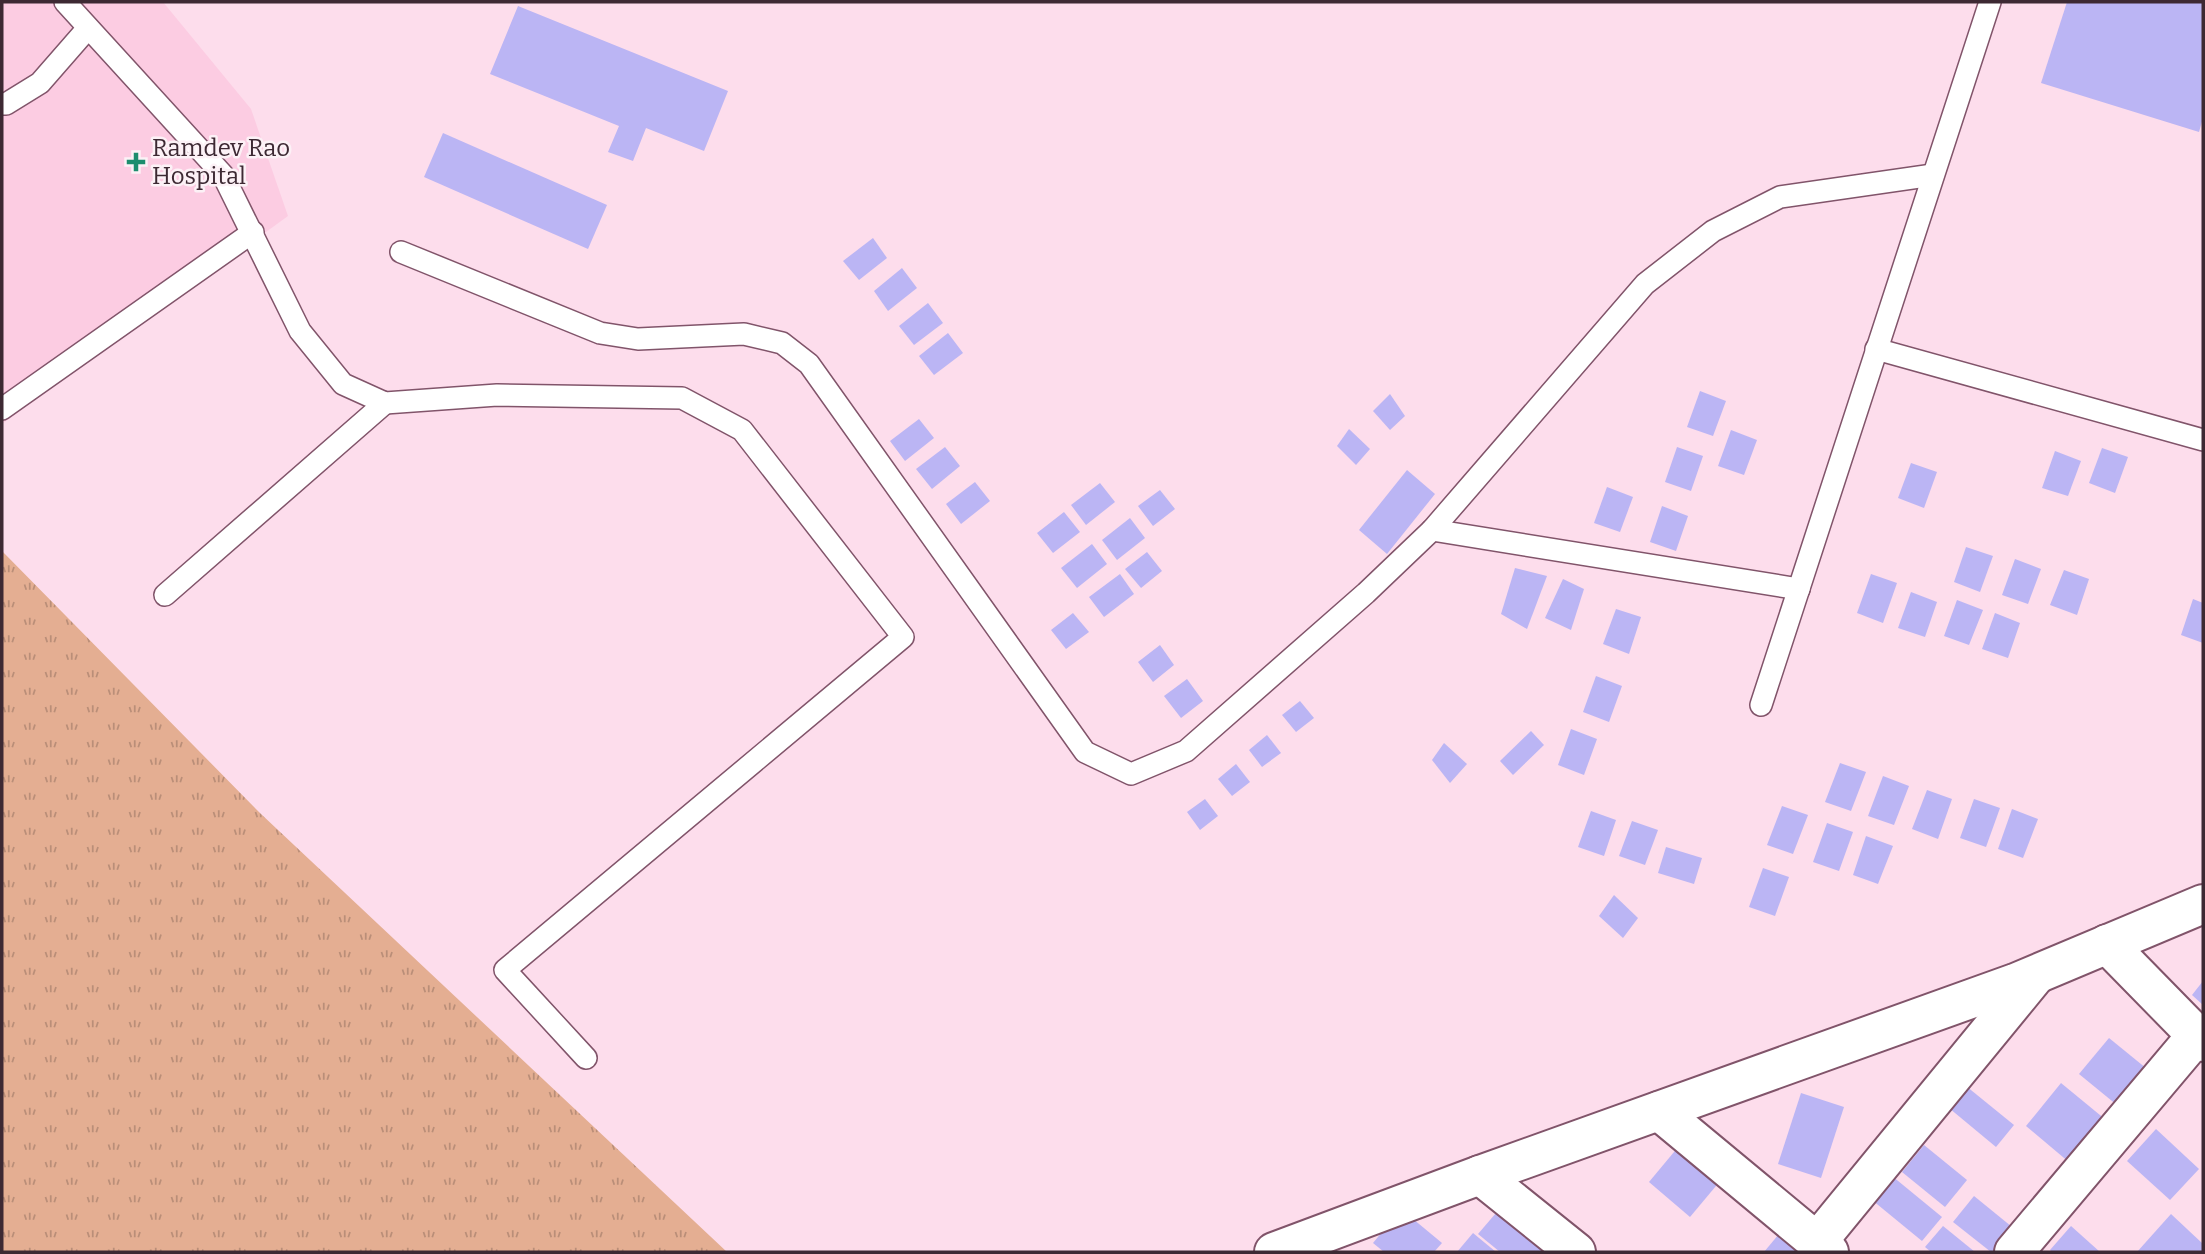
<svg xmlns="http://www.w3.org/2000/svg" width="2205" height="1254" font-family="Bitter,serif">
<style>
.built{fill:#fccce2}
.grass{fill:url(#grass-tufts)}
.building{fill:#bbb5f4}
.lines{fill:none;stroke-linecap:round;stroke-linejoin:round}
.service-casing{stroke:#81546a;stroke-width:24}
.minor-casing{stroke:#81546a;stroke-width:42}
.service{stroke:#fff;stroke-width:21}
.minor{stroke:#fff;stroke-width:38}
.poi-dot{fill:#1d8d6e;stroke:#fcf1f6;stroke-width:2.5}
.labels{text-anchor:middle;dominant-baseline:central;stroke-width:5;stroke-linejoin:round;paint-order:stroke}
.poi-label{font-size:24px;fill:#3d2933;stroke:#fcf1f6;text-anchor:start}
</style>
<defs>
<pattern id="grass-tufts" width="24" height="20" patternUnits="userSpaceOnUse" patternTransform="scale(1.75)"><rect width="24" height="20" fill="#e4ae92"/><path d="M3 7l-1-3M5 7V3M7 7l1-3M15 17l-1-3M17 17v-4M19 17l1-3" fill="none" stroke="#ba8e78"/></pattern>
</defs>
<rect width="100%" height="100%" fill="#fdddec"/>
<polygon class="built" points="2,2 163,2 251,109 288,216 2,424"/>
<polygon class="grass" points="2,551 261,814 727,1252 2,1252"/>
<g class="building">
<polygon points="2067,2 2203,2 2203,118 2199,132 2041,83"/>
<polygon points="518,6 728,91 704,151 646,128 633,161 608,152 619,126 490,74"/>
<polygon points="443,133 607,205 588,249 424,177"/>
<polygon points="873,238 887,258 859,280 843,261"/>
<polygon points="902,268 917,288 888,311 874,291"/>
<polygon points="928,303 943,323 914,345 899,326"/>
<polygon points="948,333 963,353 934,375 919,356"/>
<polygon points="1700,391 1726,401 1713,436 1687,427"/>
<polygon points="1390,394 1405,416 1390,430 1373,411"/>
<polygon points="919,419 934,438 905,461 890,441"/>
<polygon points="1349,429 1370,449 1356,465 1337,446"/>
<polygon points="1731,430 1757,440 1744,475 1718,466"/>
<polygon points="945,447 960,466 932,489 916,469"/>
<polygon points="1677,447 1703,456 1691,491 1665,482"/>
<polygon points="2102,448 2128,457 2115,493 2089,483"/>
<polygon points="2055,451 2081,461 2068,496 2042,488"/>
<polygon points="1911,463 1937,472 1924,508 1898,498"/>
<polygon points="1407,470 1435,494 1387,554 1359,530"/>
<polygon points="975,482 990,501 961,524 946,504"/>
<polygon points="1100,483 1115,502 1086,525 1071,505"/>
<polygon points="1607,487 1633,497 1620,532 1594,523"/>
<polygon points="1160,490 1175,509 1153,526 1138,506"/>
<polygon points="1662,506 1688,516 1676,551 1650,542"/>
<polygon points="1064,512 1080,532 1053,553 1037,533"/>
<polygon points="1130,518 1145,538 1117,560 1102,540"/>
<polygon points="1092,544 1107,564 1077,588 1061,568"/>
<polygon points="1966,547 1993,556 1980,592 1954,582"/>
<polygon points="1147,552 1162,571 1141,588 1125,569"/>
<polygon points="2015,559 2041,569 2028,604 2002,595"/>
<polygon points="1515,568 1547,576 1527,629 1501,614"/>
<polygon points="2064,570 2089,579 2077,615 2050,605"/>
<polygon points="1120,574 1134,594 1104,617 1089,597"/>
<polygon points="1871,574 1897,583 1883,623 1857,613"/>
<polygon points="1563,579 1584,589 1571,630 1545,618"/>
<polygon points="1911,592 1937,602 1925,637 1898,628"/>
<polygon points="2193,599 2203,603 2203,643 2181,635"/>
<polygon points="1957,600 1983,610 1969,645 1944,636"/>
<polygon points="1616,609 1641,617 1629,654 1603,644"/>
<polygon points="1073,613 1089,632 1066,649 1051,630"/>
<polygon points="1995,613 2020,623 2008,658 1982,649"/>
<polygon points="1160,645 1174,665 1153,682 1138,662"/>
<polygon points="1596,676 1622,686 1609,722 1583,712"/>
<polygon points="1187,679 1203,701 1181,718 1164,696"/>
<polygon points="1300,701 1314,718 1296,732 1282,715"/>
<polygon points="1571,729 1597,739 1584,775 1558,765"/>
<polygon points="1531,731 1544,745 1513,775 1500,761"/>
<polygon points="1267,735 1281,753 1262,767 1249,750"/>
<polygon points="1444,743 1467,764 1450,783 1432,760"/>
<polygon points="1840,763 1866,772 1851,811 1825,802"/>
<polygon points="1236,764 1250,782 1232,796 1218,779"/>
<polygon points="1883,776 1909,786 1894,825 1868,816"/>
<polygon points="1927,790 1952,799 1938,839 1912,829"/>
<polygon points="1205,799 1218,816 1200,830 1187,812"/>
<polygon points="1974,799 2000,808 1986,847 1960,838"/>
<polygon points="1782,806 1808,815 1793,854 1767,845"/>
<polygon points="2012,809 2038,819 2023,858 1998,849"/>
<polygon points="1591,811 1616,820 1604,856 1578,847"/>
<polygon points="1632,821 1658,830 1645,865 1619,856"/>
<polygon points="1827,823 1853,832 1839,871 1813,862"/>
<polygon points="1866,836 1893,846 1878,884 1853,875"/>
<polygon points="1666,847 1702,858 1694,884 1658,873"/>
<polygon points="1763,868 1789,877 1775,916 1749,907"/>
<polygon points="1614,895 1638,918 1623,938 1599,916"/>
<polygon points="2203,981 2203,1005 2192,995"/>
<polygon points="2109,1038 2152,1073 2123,1110 2079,1074"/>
<polygon points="2061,1083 2106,1120 2070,1163 2026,1126"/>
<polygon points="1966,1086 2014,1125 1996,1147 1949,1108"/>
<polygon points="1801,1093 1844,1107 1821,1178 1778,1164"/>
<polygon points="2156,1129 2199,1169 2170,1200 2127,1161"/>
<polygon points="1684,1140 1726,1174 1690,1217 1649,1182"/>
<polygon points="1924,1145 1967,1180 1945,1207 1902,1172"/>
<polygon points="1892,1176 1942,1217 1922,1241 1872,1200"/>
<polygon points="1974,1196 2017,1231 1998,1252 1991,1252 1953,1222"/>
<polygon points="1502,1206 1549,1252 1500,1252 1478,1234"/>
<polygon points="1401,1209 1442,1243 1434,1252 1384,1252 1373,1243"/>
<polygon points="2171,1214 2203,1244 2203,1252 2137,1252"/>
<polygon points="1943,1226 1975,1252 1931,1252 1925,1247"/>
<polygon points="2071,1226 2100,1252 2052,1252 2050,1250"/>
<polygon points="1784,1228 1813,1252 1764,1252"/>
<polygon points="1473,1233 1496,1252 1457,1252"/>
</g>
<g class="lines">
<defs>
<g id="service">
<polyline points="65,2 223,175 300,331 343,384 385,403 497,395 682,398 742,430 903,637 505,970 586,1058"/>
<polyline points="2,104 6,104 40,83 88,28"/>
<polyline points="401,252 600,333 638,339 744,334 782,343 809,364 1085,752 1131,774 1186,751 1366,593 1432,530 1645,284 1713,231 1780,197 1933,175"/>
<polyline points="1876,349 2203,440"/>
<polyline points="2,409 253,232"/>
<polyline points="1432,530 1799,589"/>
<polyline points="165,595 385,403"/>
<polyline points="1761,705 1990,2"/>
</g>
<g id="minor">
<polyline points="2107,944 2203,1042"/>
<polyline points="1659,1111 1829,1252"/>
<polyline points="1480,1175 1576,1252"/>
<polyline points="1817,1242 2035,976"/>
<polyline points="1274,1252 1480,1175 2015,983 2203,904"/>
<polyline points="2014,1252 2197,1035"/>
</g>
</defs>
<use href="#service" class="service-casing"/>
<use href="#minor" class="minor-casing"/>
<use href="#service" class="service"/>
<use href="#minor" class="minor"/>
</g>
<path class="poi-dot" d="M132.5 151.5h7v7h7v7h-7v7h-7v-7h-7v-7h7z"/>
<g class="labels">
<g class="poi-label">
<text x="152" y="148">Ramdev Rao<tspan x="152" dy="28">Hospital</tspan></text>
</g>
</g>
<rect width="2205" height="1254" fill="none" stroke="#3d2933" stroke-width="7"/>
</svg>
